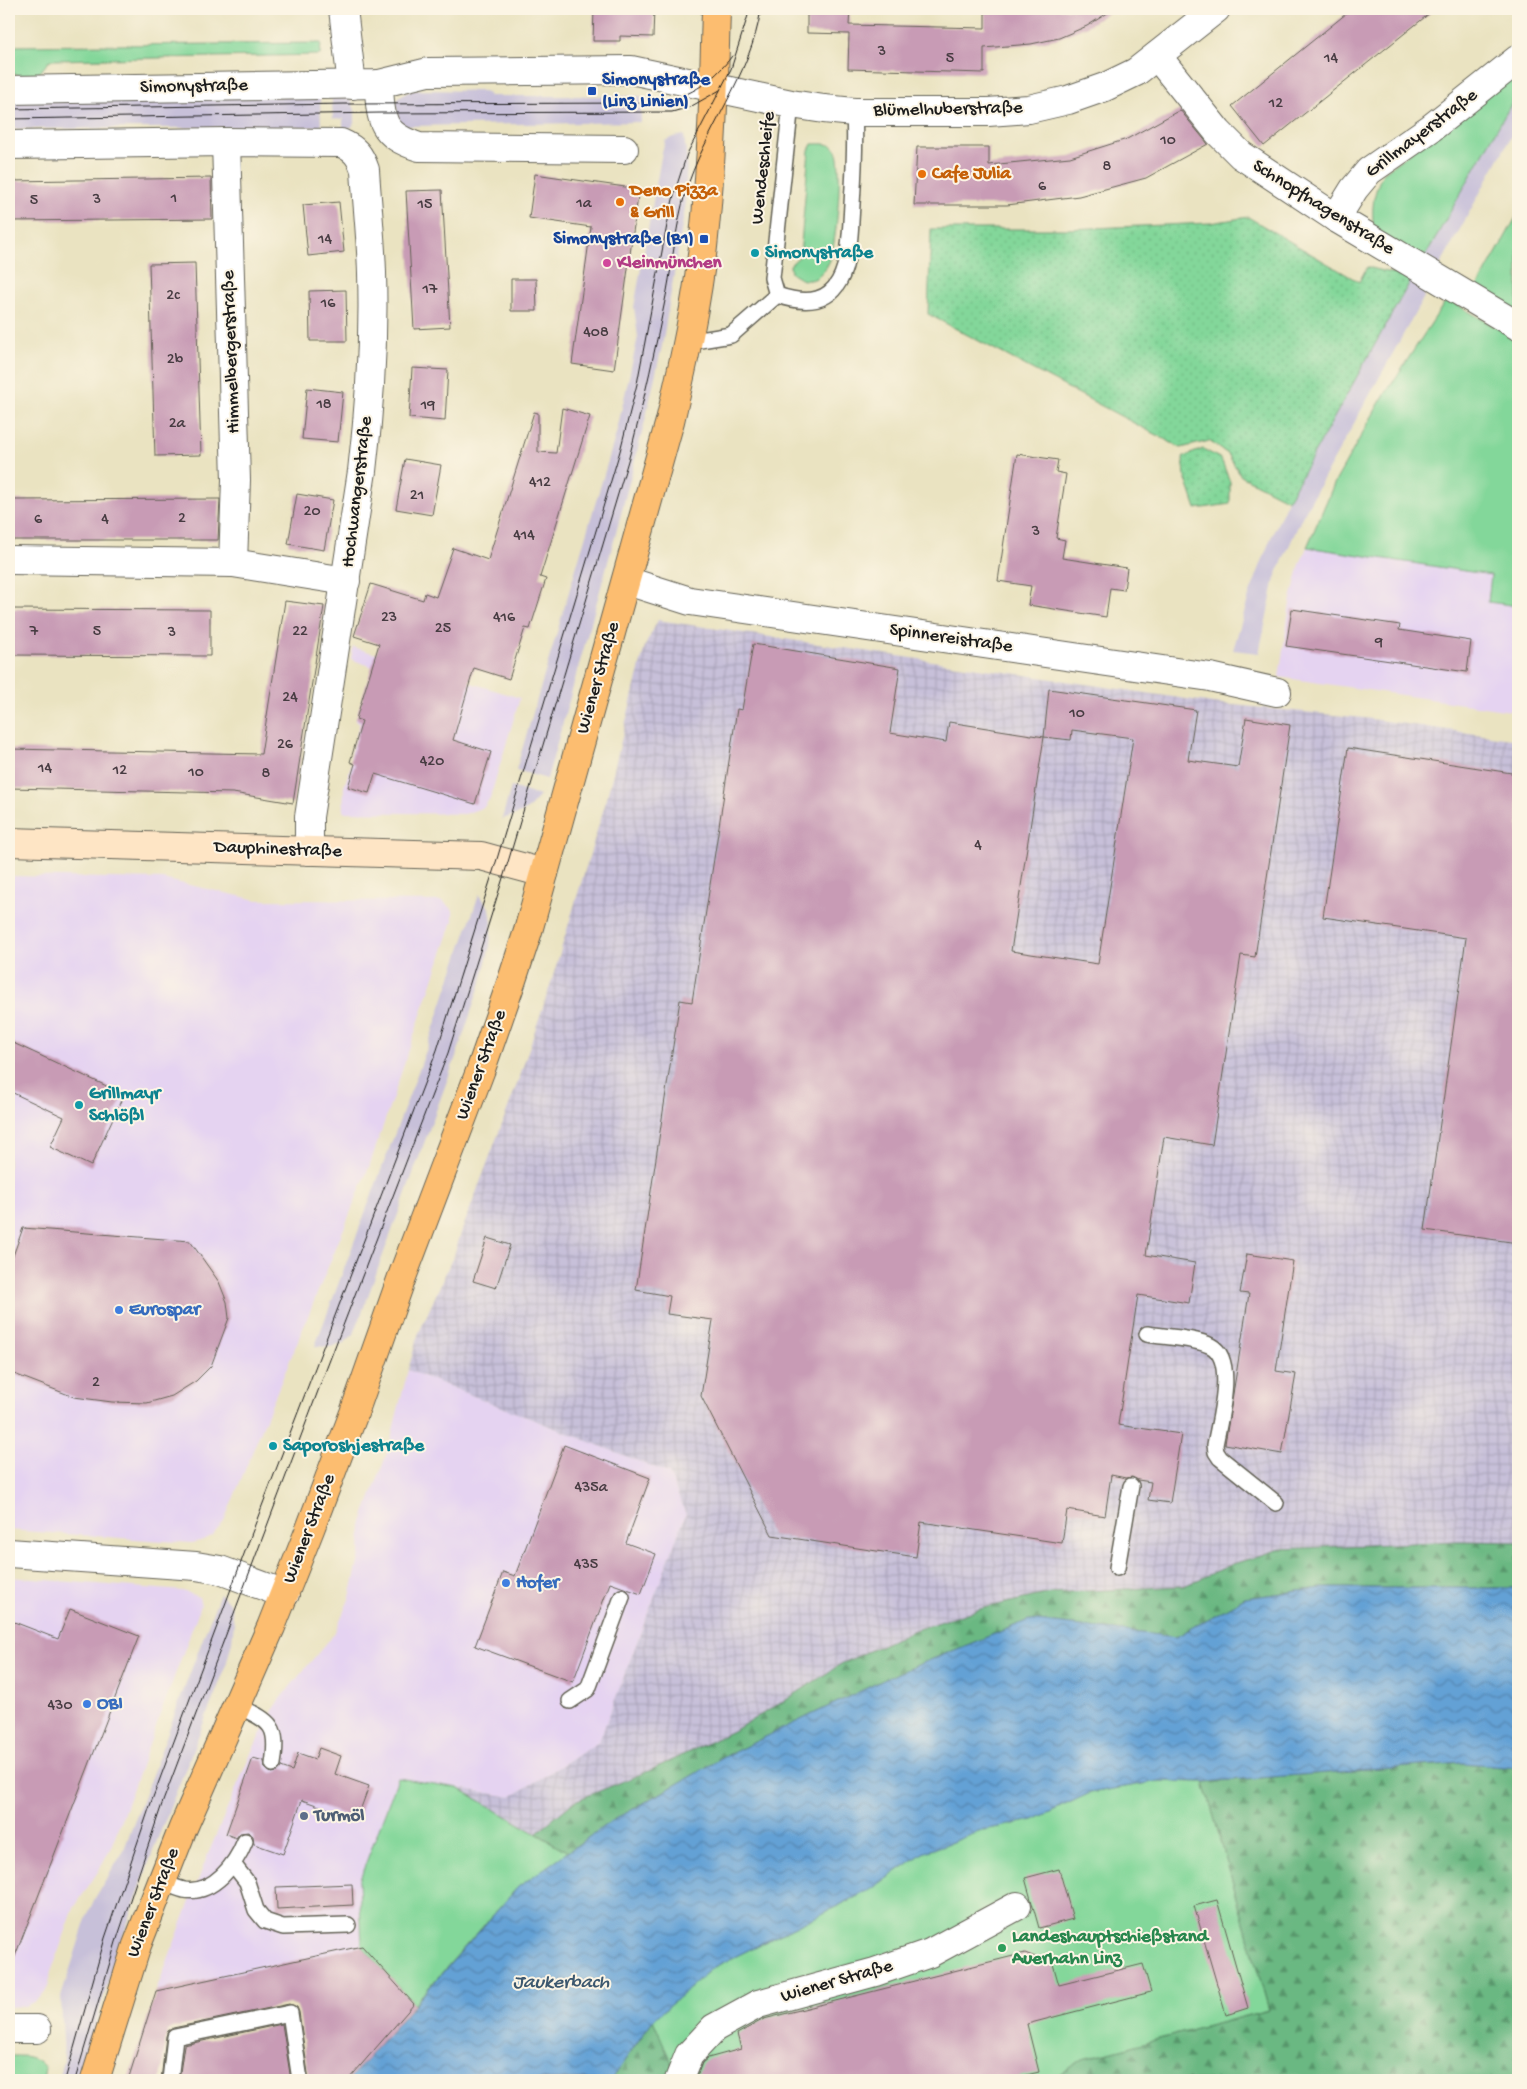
<svg xmlns="http://www.w3.org/2000/svg" width="1527" height="2089" font-family="'Gochi Hand',sans-serif">
<style>
.built{fill:#e5d3f1}
.industrial{fill:url(#industrial-grid)}
.railway{fill:#c7c0d9}
.grass{fill:#83d79a;stroke:#507a5b}
.forest{fill:url(#forest-firs);stroke:#436a4f}
.park{fill:url(#park-dots);stroke:#507a5b}
.water{fill:url(#water-waves);stroke:#405e78}
.building{fill:#c89bb5;fill-rule:evenodd}
.lines{fill:none;stroke-linecap:round;stroke-linejoin:round}
.lane-casing{stroke:#646256;stroke-width:18}
.street-casing{stroke:#646256;stroke-width:30}
.secondary-casing{stroke:#646256;stroke-width:30}
.primary-casing{stroke:#646256;stroke-width:30}
.lane{stroke:#fff;stroke-width:15}
.street{stroke:#fff;stroke-width:28}
.secondary{stroke:#fee5c5;stroke-width:28}
.primary{stroke:#fcbd6f;stroke-width:28}
.tram{stroke:#1c1c1c;stroke-width:1}
.transit-dot{fill:#1a4fb4;stroke:#fcf5e5;stroke-width:2}
.food-dot{fill:#e8710a;stroke:#fcf5e5;stroke-width:2}
.culture-dot{fill:#0f9aa8;stroke:#fcf5e5;stroke-width:2}
.hotel-dot{fill:#d1479c;stroke:#fcf5e5;stroke-width:2}
.shop-dot{fill:#3f7fe0;stroke:#fcf5e5;stroke-width:2}
.service-dot{fill:#5c6f8a;stroke:#fcf5e5;stroke-width:2}
.leisure-dot{fill:#2e9e5b;stroke:#fcf5e5;stroke-width:2}
.labels{text-anchor:middle;dominant-baseline:central;stroke-width:4;stroke-linejoin:round;paint-order:stroke}
.number-label{font-size:16px;fill:#473c42}
.transit-label{font-size:19px;font-weight:bold;fill:#164399;stroke:#fcf5e5;text-anchor:start}
.street-label{font-size:19px;fill:#1c1c1c;stroke:#fcf5e5}
.food-label{font-size:19px;font-weight:bold;fill:#c56008;stroke:#fcf5e5;text-anchor:start}
.culture-label{font-size:19px;font-weight:bold;fill:#0d838f;stroke:#fcf5e5;text-anchor:start}
.hotel-label{font-size:19px;font-weight:bold;fill:#b23c85;stroke:#fcf5e5;text-anchor:start}
.shop-label{font-size:19px;font-weight:bold;fill:#366cbe;stroke:#fcf5e5;text-anchor:start}
.service-label{font-size:19px;font-weight:bold;fill:#4e5e75;stroke:#fcf5e5;text-anchor:start}
.leisure-label{font-size:19px;font-weight:bold;fill:#27864d;stroke:#fcf5e5;text-anchor:start}
.water-label{font-size:20px;font-style:italic;fill:#3c586f;stroke:#fcf5e5}
</style>
<defs>
<pattern id="industrial-grid" width="8" height="8" patternUnits="userSpaceOnUse" patternTransform="scale(1.25)"><rect width="8" height="8" fill="#c7c0d9"/><path d="M0 4h8M4 0v8" fill="none" stroke="#aaa4ba"/></pattern>
<pattern id="forest-firs" width="22" height="20" patternUnits="userSpaceOnUse" patternTransform="scale(1.25)"><rect width="22" height="20" fill="#6ab882"/><path d="M5 1l3.5 6h-7zM16 11l3.5 6h-7z" fill="#56956a"/></pattern>
<pattern id="park-dots" width="8" height="8" patternUnits="userSpaceOnUse" patternTransform="scale(1.25)"><rect width="8" height="8" fill="#83d79a"/><path d="M2 2h.1M6 6h.1" fill="none" stroke="#71b884" stroke-width="1.8" stroke-linecap="round"/></pattern>
<pattern id="water-waves" width="16" height="10" patternUnits="userSpaceOnUse" patternTransform="scale(1.25)"><rect width="16" height="10" fill="#64a1d5"/><path d="M0 5q4-4 8 0t8 0" fill="none" stroke="#5282ac"/></pattern>
</defs>
<rect width="100%" height="100%" fill="#fcf5e5"/>
<filter id="ink" filterUnits="userSpaceOnUse"><feTurbulence type="fractalNoise" baseFrequency=".02" numOctaves="2"/><feDisplacementMap in="SourceGraphic" scale="10" xChannelSelector="R" yChannelSelector="G"/><feConvolveMatrix kernelMatrix="1 2 1 2 8 2 1 2 1" color-interpolation-filters="sRGB"/></filter>
<filter id="wash" filterUnits="userSpaceOnUse"><feTurbulence type="fractalNoise" baseFrequency=".0096" numOctaves="4" result="noise"/><feDisplacementMap in="SourceGraphic" scale="20" xChannelSelector="R" yChannelSelector="G"/><feGaussianBlur stdDeviation="1.12" result="paint"/><feColorMatrix in="noise" values="0 0 0 0 0 0 0 0 0 0 0 0 0 0 0 0 0 1.4 0 .05"/><feComposite in="paint" operator="in"/></filter>
<g filter="url(#wash)">
<rect width="100%" height="100%" fill="#eae3c1"/>
<g class="built">
<polygon points="1307,547 1491,575 1488,602 1518,606 1518,712 1279,677 1290,603 1300,564"/>
<polygon points="353,647 520,698 490,798 484,807 465,814 343,812 344,787 353,760 350,758 360,723 355,721 372,667 351,659"/>
<polygon points="9,876 162,879 257,900 442,901 453,910 453,921 369,1167 224,1521 213,1535 204,1540 192,1543 9,1530"/>
<polygon points="408,1370 669,1473 686,1514 599,1742 511,1797 398,1778 359,1881 362,1946 156,1991 208,1854 252,1751 278,1701 334,1634 350,1597 360,1554 361,1525 388,1450"/>
<polygon points="9,1577 183,1591 199,1597 201,1605 111,1847 99,1870 74,1908 51,1972 48,1987 44,1994 36,2001 25,2006 9,2007"/>
</g>
<polygon class="industrial" points="658,620 1213,703 1364,718 1518,740 1518,1542 1458,1541 1281,1549 1233,1564 1184,1586 1050,1593 980,1609 912,1631 841,1664 786,1700 735,1730 651,1770 575,1801 536,1833 458,1788 511,1797 599,1742 686,1514 669,1473 408,1370 418,1335 455,1252 461,1233 517,1084 549,989 606,801 645,646"/>
<g class="railway">
<polygon points="331,90 347,90 355,110 355,121 352,127 343,129 343,119 333,119"/>
<polygon points="412,90 485,91 490,96 641,96 641,122 406,126 399,121 396,104 399,97"/>
<polygon points="1518,92 1518,124 1438,269 1423,260"/>
<polygon points="9,96 320,97 321,127 9,129"/>
<polygon points="684,135 687,161 685,208 662,346 645,421 615,537 547,779 516,770 616,434 638,337 634,307 662,152 665,141 673,137"/>
<polygon points="1412,278 1421,281 1425,287 1424,297 1302,517 1275,578 1259,653 1233,650 1249,596 1270,540 1288,500"/>
<polygon points="511,787 540,796 530,807 521,813 502,819"/>
<polygon points="479,894 490,909 492,922 490,946 481,982 458,1051 354,1334 343,1344 329,1347 315,1346 427,1048"/>
<polygon points="220,1593 231,1606 234,1623 232,1642 225,1669 154,1848 120,1945 99,2012 81,2080 59,2080 64,2060 61,1997 87,1916 95,1898 123,1852"/>
</g>
<g class="grass">
<polygon points="321,43 320,55 50,60 35,78 22,76 9,72 9,46"/>
<path d="M1518 70V92L1423 260 1374 231C1371 207 1373 194 1383 173Z"/>
<path d="M812 144C818 144 829 143 834 147 845 157 836 245 830 260 826 269 819 280 809 280 802 281 797 277 791 273L790 265 800 256 809 150Z"/>
<polygon points="1518,214 1518,316 1475,291"/>
<polygon points="1447,299 1518,340 1518,606 1488,602 1491,575 1307,547 1334,484 1380,402"/>
<polygon points="398,1778 458,1788 568,1852 518,1887 414,2004 362,1946 359,1881"/>
<polygon points="1159,1781 1204,1782 1269,2010 1083,2059 1050,2080 677,2080 653,2020 712,1968 870,1890 923,1853 984,1830 1033,1820 1090,1793"/>
<path d="M9 2056C24 2056 36 2055 45 2068L43 2080H9Z"/>
</g>
<g class="forest">
<polygon points="1458,1541 1518,1542 1518,1588 1321,1588 1245,1598 1176,1637 1029,1620 898,1673 728,1755 607,1824 568,1852 536,1833 575,1801 651,1770 735,1730 786,1700 841,1664 912,1631 980,1609 1050,1593 1184,1586 1233,1564 1281,1549"/>
<polygon points="1462,1763 1518,1767 1518,2080 1050,2080 1083,2059 1269,2010 1204,1782"/>
<polygon points="653,2020 675,2070 670,2080 611,2080"/>
</g>
<g class="park">
<polygon points="1248,217 1359,282 1367,267 1412,278 1288,500 1241,476 1228,454 1209,441 1181,448 928,314 931,229 1069,229 1211,223"/>
<polygon points="1203,449 1221,459 1230,482 1230,504 1196,509 1185,476 1183,457"/>
</g>
<polygon class="water" points="1321,1588 1518,1588 1518,1767 1462,1763 1204,1782 1159,1781 1090,1793 1033,1820 984,1830 923,1853 870,1890 712,1968 653,2020 611,2080 348,2080 518,1887 607,1824 728,1755 898,1673 1029,1620 1176,1637 1245,1598"/>
<g id="blocks">
<g class="building">
<polygon points="594,9 654,9 653,37 620,36 620,41 593,41"/>
<polygon points="807,9 850,9 849,25 985,28 985,9 1114,9 1087,26 1059,38 1031,44 984,48 984,73 848,69 849,34 807,33"/>
<polygon points="1352,9 1435,9 1264,146 1232,106"/>
<polygon points="1180,110 1208,144 1146,178 1079,196 1007,205 914,205 917,147 989,147 989,165 1070,157 1127,139"/>
<polygon points="535,174 639,189 614,370 572,364 591,227 529,218"/>
<polygon points="211,178 212,219 9,221 9,181"/>
<polygon points="442,190 450,327 414,329 406,191"/>
<polygon points="339,202 344,252 308,256 303,205"/>
<polygon points="195,263 201,455 155,456 149,264"/>
<polygon points="511,279 536,279 537,311 511,311"/>
<polygon points="346,290 347,341 310,341 309,291"/>
<polygon points="412,368 448,370 445,421 409,418"/>
<polygon points="307,388 343,392 338,442 302,439"/>
<polygon points="562,408 590,416 540,577 546,579 530,629 525,628 509,679 474,668 453,740 491,752 475,804 375,774 369,793 348,787 355,764 350,762 362,721 356,719 379,644 354,636 371,584 423,600 425,593 436,597 453,548 488,560 534,412 538,413 538,452 556,453"/>
<polygon points="1017,454 1058,460 1056,472 1066,474 1056,538 1065,540 1062,558 1127,568 1124,590 1110,588 1106,617 1028,605 1031,586 998,581"/>
<polygon points="405,459 441,465 432,515 396,509"/>
<polygon points="297,494 333,500 324,550 288,544"/>
<polygon points="220,499 218,540 9,540 9,500"/>
<polygon points="285,601 324,606 293,803 233,793 9,788 9,749 261,754"/>
<polygon points="9,609 210,610 210,656 9,655"/>
<polygon points="1292,609 1400,625 1399,630 1471,641 1467,672 1286,646"/>
<path d="M753 644 900 668 890 733 946 742 949 722 1044 737 1049 689 1196 710 1188 760 1238 767 1246 718 1290 725 1255 957 1241 955 1212 1145 1164 1137 1146 1255 1195 1263 1189 1303 1138 1295 1118 1425 1181 1434 1170 1503 1148 1500 1151 1482 1138 1480 1132 1477 1126 1478 1111 1475 1105 1516 1067 1510 1062 1543 921 1522 916 1557 772 1535 701 1396 713 1320 667 1314 670 1296 636 1290 680 1000 692 1002 737 709 742 710ZM1072 730 1133 738 1098 964 1011 951 1044 737 1071 740Z"/>
<polygon points="1348,748 1518,774 1518,1243 1425,1230 1466,938 1323,917"/>
<polygon points="9,1041 124,1094 91,1166 50,1147 64,1117 9,1091"/>
<polygon points="23,1228 190,1241 219,1282 227,1302 229,1318 211,1366 196,1381 172,1396 147,1403 112,1402 74,1397 9,1372 9,1267"/>
<polygon points="487,1238 510,1245 496,1288 473,1281"/>
<polygon points="1247,1254 1293,1261 1276,1371 1296,1374 1282,1454 1225,1444 1249,1294 1240,1293"/>
<polygon points="564,1445 650,1478 626,1543 656,1554 641,1594 610,1583 573,1682 475,1646 503,1572 515,1576"/>
<polygon points="70,1609 139,1636 10,1969 9,1969 9,1620 58,1639"/>
<polygon points="319,1748 341,1756 335,1774 369,1786 357,1819 302,1800 283,1854 254,1844 253,1836 248,1832 240,1833 236,1838 226,1834 253,1758 264,1761 265,1768 271,1773 277,1772 281,1767 292,1771 298,1753 315,1759"/>
<polygon points="1059,1869 1073,1919 1039,1928 1025,1878"/>
<polygon points="352,1884 353,1905 277,1909 276,1887"/>
<polygon points="1217,1900 1248,2008 1226,2015 1194,1906"/>
<polygon points="362,1946 414,2004 348,2080 309,2080 299,2012 297,2007 289,2004 173,2028 168,2031 166,2036 161,2080 128,2080 156,1991"/>
<polygon points="1025,1953 1053,1964 1059,1985 1143,1964 1151,1992 1027,2024 1039,2072 1006,2080 699,2080 697,2076 702,2063 708,2058 741,2049 737,2034 764,2019"/>
<polygon points="282,2024 291,2080 179,2080 184,2045"/>
</g>
</g>
</g>
<g filter="url(#ink)">
<use href="#blocks" fill-opacity="0" stroke="#646256" stroke-width="1"/>
<g class="lines">
<defs>
<g id="lane">
<path d="M777 295C850 320 849 255 852 204 854 173 856 143 854 112"/>
<polyline points="777,295 772,278 791,104"/>
<polyline points="688,342 731,335 777,295"/>
<path d="M1147 1334C1165 1337 1196 1338 1211 1346 1237 1360 1219 1421 1215 1445L1216 1452 1220 1458 1276 1503"/>
<polyline points="1117,1568 1131,1486"/>
<polyline points="570,1701 588,1689 622,1597"/>
<path d="M236 1705C271 1722 279 1724 273 1764"/>
<polyline points="233,1864 247,1882 256,1910 265,1921 283,1927 348,1925"/>
<path d="M161 1881C168 1884 176 1888 184 1890 213 1895 236 1864 245 1841"/>
<polyline points="170,2080 175,2037 290,2013 300,2080"/>
</g>
<g id="street">
<polyline points="343,9 352,85"/>
<polyline points="1157,56 1218,132 1241,155 1336,218 1518,326"/>
<path d="M379 84C380 121 382 135 419 147L624 149"/>
<polyline points="9,90 379,84 428,72 631,70 791,104 824,109 854,112 988,112 1029,109 1068,100 1105,87 1136,72 1216,9"/>
<polyline points="226,142 236,480 233,563"/>
<path d="M9 145 226 142 341 143C355 149 360 155 365 170 367 204 371 238 372 273 374 339 370 405 362 471L309 817V851"/>
<polyline points="1336,218 1354,189 1369,171 1431,128 1518,59"/>
<polyline points="9,560 233,563 346,581"/>
<polyline points="627,581 690,601 1210,677 1277,692"/>
<polyline points="9,1553 196,1566 220,1570 285,1594"/>
<polyline points="9,2029 37,2029"/>
<polyline points="679,2080 689,2055 714,2028 758,2004 875,1972 930,1953 1017,1906"/>
</g>
<polyline id="secondary" points="9,842 481,856 544,873"/>
<path id="primary" d="M95 2080 137 1945 183 1828 271 1627 310 1529 354 1413 402 1277 481 1069 512 980 528 931 670 421C684 361 698 299 704 237 712 161 714 85 716 9"/>
</defs>
<use href="#lane" class="lane-casing"/>
<use href="#street" class="street-casing"/>
<use href="#secondary" class="secondary-casing"/>
<use href="#primary" class="primary-casing"/>
<use href="#lane" class="lane"/>
<use href="#street" class="street"/>
<use href="#secondary" class="secondary"/>
<use href="#primary" class="primary"/>
<g class="tram">
<path d="M9 109 347 104 653 103C687 99 712 83 732 56"/>
<polyline points="9,119 381,113 672,112 690,107 720,90"/>
<polyline points="65,2080 105,1938 152,1800 262,1506 437,1050 497,859 620,451 637,384 667,225 675,191 687,154 731,69 750,9"/>
<path d="M75 2080 116 1942 162 1804 321 1383 448 1053 508 862 630 454C644 400 656 346 667 291 673 259 676 225 685 194 704 130 751 76 761 9"/>
</g>
</g>
</g>
<g class="transit-dot">
<rect x="587" y="86" width="10" height="10" rx="2.5"/>
<rect x="699" y="234" width="10" height="10" rx="2.5"/>
</g>
<g class="food-dot">
<circle cx="922" cy="174" r="5"/>
<circle cx="620" cy="202" r="5"/>
</g>
<g class="culture-dot">
<circle cx="755" cy="253" r="5"/>
<circle cx="79" cy="1105" r="5"/>
<circle cx="273" cy="1446" r="5"/>
</g>
<circle class="hotel-dot" cx="607" cy="263" r="5"/>
<g class="shop-dot">
<circle cx="119" cy="1310" r="5"/>
<circle cx="506" cy="1583" r="5"/>
<circle cx="87" cy="1704" r="5"/>
</g>
<circle class="service-dot" cx="304" cy="1816" r="5"/>
<circle class="leisure-dot" cx="1002" cy="1948" r="5"/>
<g class="labels">
<g class="number-label">
<text x="882" y="52">3</text>
<text x="950" y="59">5</text>
<text x="1331" y="59">14</text>
<text x="1276" y="104">12</text>
<text x="1168" y="141">10</text>
<text x="1107" y="167">8</text>
<text x="1042" y="187">6</text>
<text x="174" y="199">1</text>
<text x="97" y="200">3</text>
<text x="34" y="201">5</text>
<text x="584" y="204">1a</text>
<text x="425" y="205">15</text>
<text x="325" y="240">14</text>
<text x="430" y="290">17</text>
<text x="173" y="296">2c</text>
<text x="328" y="304">16</text>
<text x="596" y="333">408</text>
<text x="175" y="360">2b</text>
<text x="324" y="405">18</text>
<text x="428" y="406">19</text>
<text x="177" y="424">2a</text>
<text x="540" y="483">412</text>
<text x="417" y="496">21</text>
<text x="312" y="512">20</text>
<text x="182" y="519">2</text>
<text x="38" y="520">6</text>
<text x="105" y="520">4</text>
<text x="1036" y="532">3</text>
<text x="524" y="536">414</text>
<text x="389" y="618">23</text>
<text x="504" y="618">416</text>
<text x="443" y="629">25</text>
<text x="34" y="632">7</text>
<text x="97" y="632">5</text>
<text x="300" y="632">22</text>
<text x="172" y="633">3</text>
<text x="1379" y="643">9</text>
<text x="290" y="698">24</text>
<text x="1077" y="714">10</text>
<text x="285" y="745">26</text>
<text x="432" y="762">420</text>
<text x="45" y="769">14</text>
<text x="120" y="771">12</text>
<text x="196" y="773">10</text>
<text x="266" y="774">8</text>
<text x="978" y="846">4</text>
<text x="96" y="1383">2</text>
<text x="591" y="1488">435a</text>
<text x="586" y="1565">435</text>
<text x="60" y="1706">430</text>
</g>
<g class="transit-label">
<text x="602" y="80">Simonystraße<tspan x="602" dy="22">(Linz Linien)</tspan></text>
<text x="694" y="239" text-anchor="end">Simonystraße (B1)</text>
</g>
<g class="street-label">
<text transform="translate(194 87) rotate(-1)">Simonystraße</text>
<text transform="translate(948 110) rotate(-1)">Blümelhuberstraße</text>
<text transform="translate(1422 134) rotate(-37)">Grillmayerstraße</text>
<text transform="translate(764 168) rotate(-84)">Wendeschleife</text>
<text transform="translate(1323 208) rotate(32)">Schnopfhagenstraße</text>
<text transform="translate(232 352) rotate(-92)">Himmelbergerstraße</text>
<text transform="translate(358 492) rotate(-83)">Hochwangerstraße</text>
<text transform="translate(951 639) rotate(8)">Spinnereistraße</text>
<text transform="translate(599 678) rotate(-74)">Wiener Straße</text>
<text transform="translate(278 850) rotate(2)">Dauphinestraße</text>
<text transform="translate(482 1065) rotate(-70)">Wiener Straße</text>
<text transform="translate(310 1529) rotate(-69)">Wiener Straße</text>
<text transform="translate(154 1903) rotate(-69)">Wiener Straße</text>
<text transform="translate(837 1982) rotate(-16)">Wiener Straße</text>
</g>
<g class="food-label">
<text x="932" y="174">Cafe Julia</text>
<text x="630" y="191">Deno Pizza<tspan x="630" dy="22">&amp; Grill</tspan></text>
</g>
<g class="culture-label">
<text x="765" y="253">Simonystraße</text>
<text x="89" y="1094">Grillmayr<tspan x="89" dy="22">Schlößl</tspan></text>
<text x="283" y="1446">Saporoshjestraße</text>
</g>
<g class="hotel-label">
<text x="617" y="263">Kleinmünchen</text>
</g>
<g class="shop-label">
<text x="129" y="1310">Eurospar</text>
<text x="516" y="1583">Hofer</text>
<text x="97" y="1704">OBI</text>
</g>
<g class="service-label">
<text x="314" y="1816">Turmöl</text>
</g>
<g class="leisure-label">
<text x="1012" y="1937">Landeshauptschießstand<tspan x="1012" dy="22">Auerhahn Linz</tspan></text>
</g>
<g class="water-label">
<text x="561" y="1983">Jaukerbach</text>
</g>
</g>
<rect width="1527" height="2089" fill="none" stroke="#fcf5e5" stroke-width="30"/>
</svg>
